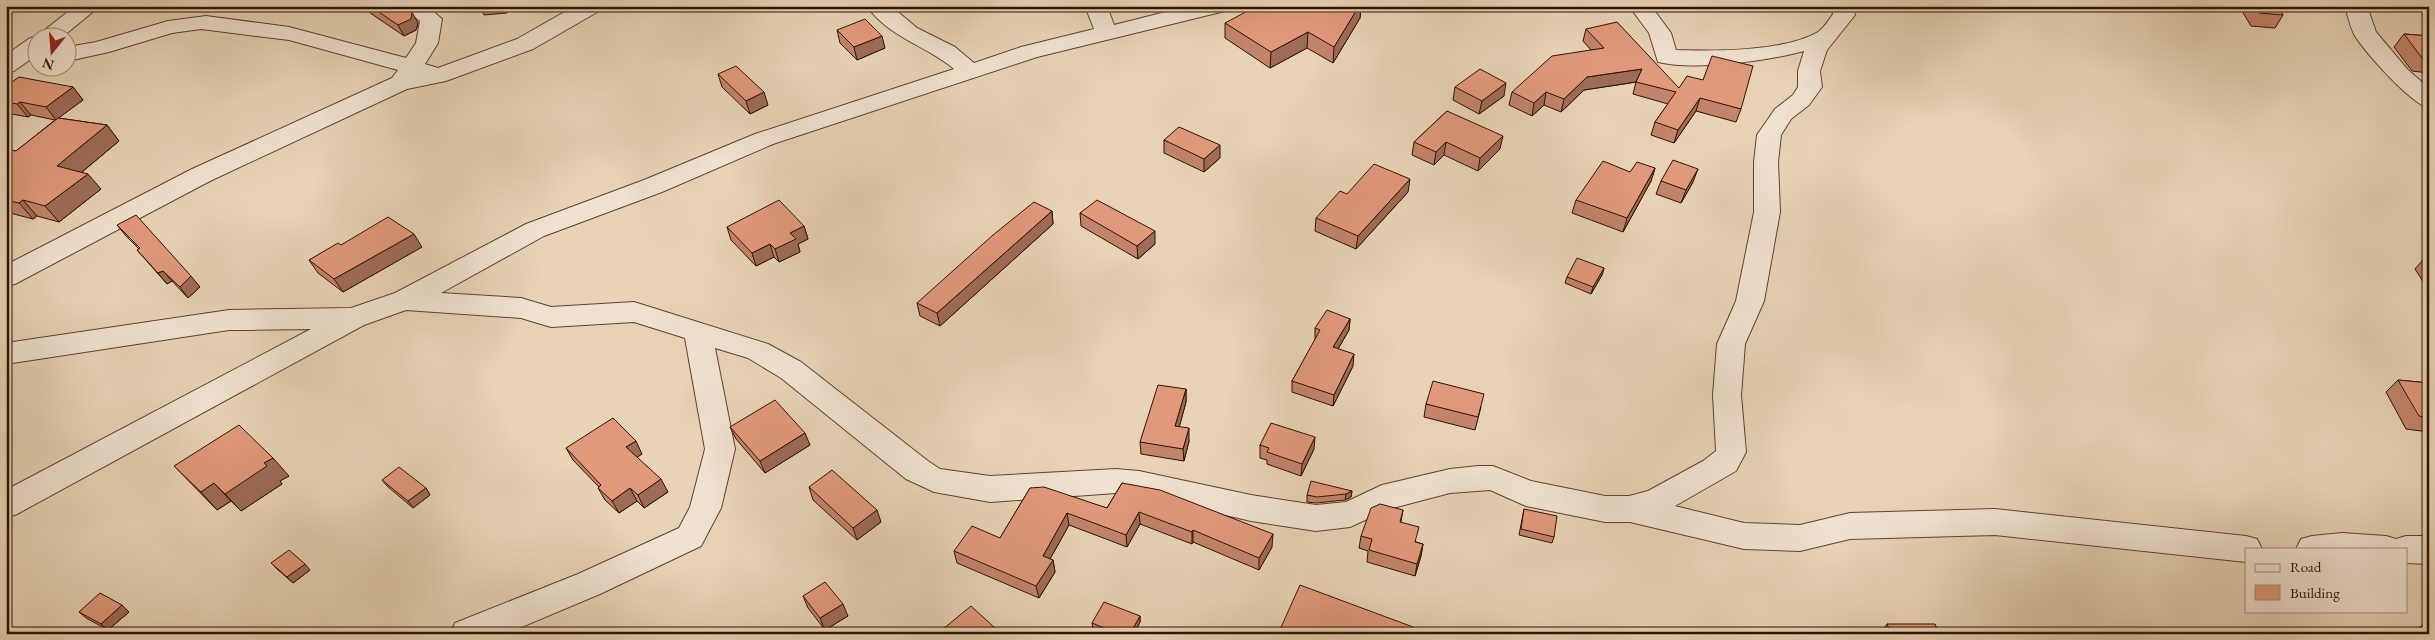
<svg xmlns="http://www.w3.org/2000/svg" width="2435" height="640" font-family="'EB Garamond',serif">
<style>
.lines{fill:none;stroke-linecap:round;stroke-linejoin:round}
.street-casing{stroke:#5c422e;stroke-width:2}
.street{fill:#f0e2d0;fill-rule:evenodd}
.wall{fill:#c2846a;stroke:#2e1200}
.shaded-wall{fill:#9e6b56;stroke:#2e1200}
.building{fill:#e1997b;stroke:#2e1200}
</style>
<rect width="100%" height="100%" fill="#e8d3b6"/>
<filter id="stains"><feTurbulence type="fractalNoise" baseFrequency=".004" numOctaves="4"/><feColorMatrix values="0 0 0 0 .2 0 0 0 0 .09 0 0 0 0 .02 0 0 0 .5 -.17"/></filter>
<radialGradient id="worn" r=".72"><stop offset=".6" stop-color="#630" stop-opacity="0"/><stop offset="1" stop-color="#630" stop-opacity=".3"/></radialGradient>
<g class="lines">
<defs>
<g id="street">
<polygon points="75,6 100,6 61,38 38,38 38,54 14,71 6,73 6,55 30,38 36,37"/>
<polygon points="401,6 427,6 442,19 438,43 425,64 438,68 517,39 575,6 602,6 599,11 533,49 446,81 407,89 210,181 15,284 6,286 6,265 192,169 392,78 398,70 289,40 201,29 172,33 109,52 68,61 68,47 96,42 168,21 206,16 289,27 406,58 416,43 420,21"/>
<path d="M867 6H891L917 28 955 47 974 63 1021 47 1094 29 1085 6H1107L1114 25 1189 6H1228L1225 11 1037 57 773 144 662 192 544 236 441 293 521 298 551 307 634 302 768 344 801 362 928 461 940 469 990 476 1116 469 1139 471 1251 495 1316 505 1346 502 1382 485 1450 469 1478 466H1493L1531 481 1605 496H1629L1648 491 1703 461 1716 451 1713 395 1717 344 1736 301 1754 212V162L1757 135 1775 109 1793 95 1798 87V71L1804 51C1767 61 1696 71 1658 62L1649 33 1629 6H1651L1671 33 1676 50C1715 51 1783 52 1818 32 1823 29 1829 20 1833 14L1831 6H1853L1855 15 1827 50 1820 71 1822 87 1809 105 1791 119 1781 135 1778 162 1780 212 1764 301 1745 344 1741 395 1746 452 1736 471 1675 506 1744 523 1800 525 1850 513 1995 509 2246 536 2257 539 2262 549H2246V562L1995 535 1850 539 1800 551 1744 549 1630 522H1605L1526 506 1490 490 1450 493 1389 509 1350 527 1316 531 1251 521 1139 495 1116 493 990 502 934 492 906 479 781 378 748 358 715 348 735 449 721 508 701 546 600 594 505 634H450L455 623 578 574 679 528 690 507 705 449 685 338 634 322 551 327 521 318 406 310 364 325 17 514 6 518V490L311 329 229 330 6 364V343L229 310 351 308 395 293 526 224 644 180 755 134 954 69C927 46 888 37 867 6Z"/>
<path d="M2345 6H2367L2376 32 2408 70 2429 88V108C2410 103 2366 53 2355 36 2350 27 2348 16 2345 6Z"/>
<polygon points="2342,533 2386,536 2396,539 2406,536 2429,536 2429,564 2406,563 2406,549 2296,549 2301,539 2312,536"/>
</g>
</defs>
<use href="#street" class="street-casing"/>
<use href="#street" class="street"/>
</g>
<g class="wall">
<polygon points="360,6 404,6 418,23 416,30 404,36"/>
<polygon points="480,6 510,6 507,13 484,15"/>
<polygon points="1301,6 1361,6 1360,18 1333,63 1307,48 1270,68 1225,38 1225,23 1300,8"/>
<polygon points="2239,6 2277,6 2283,15 2275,28 2251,26"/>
<polygon points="1586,29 1679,88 1741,109 1736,122 1696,111 1674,143 1651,135 1655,122 1668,104 1633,94 1636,82 1584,90 1561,112 1544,105 1532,116 1509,105 1512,92 1591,50 1583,41"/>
<polygon points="837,30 885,48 857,60 840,43"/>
<polygon points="2404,34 2429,36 2429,73 2412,71 2394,47"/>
<polygon points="718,74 768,105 750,114 722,87"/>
<polygon points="6,86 73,87 83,100 58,118 107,125 119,141 82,172 101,189 59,222 37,216 33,219 6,212 6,149 16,151 55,120 31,115 28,117 6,113"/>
<polygon points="1455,87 1504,96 1479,114 1453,100"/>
<polygon points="1447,111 1500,149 1478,171 1444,155 1434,165 1412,155 1414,142"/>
<polygon points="1164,140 1220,158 1204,172 1164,153"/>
<polygon points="1655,168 1651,181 1623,232 1572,213 1576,200 1630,172"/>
<polygon points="1661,181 1693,182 1681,203 1656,194"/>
<polygon points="1408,192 1356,249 1315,231 1316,218 1347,194"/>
<polygon points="1052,211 1053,224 940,326 920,316 917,303"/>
<polygon points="1080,213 1155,244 1138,259 1081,226"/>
<polygon points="117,225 200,287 188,298 172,281 167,284 137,250 139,249 126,236"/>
<polygon points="804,226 808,239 798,244 800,252 779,262 774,257 756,266 731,240 727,227"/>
<polygon points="341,245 422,247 343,292 318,273 309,260"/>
<polygon points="2429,253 2429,291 2415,269"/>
<polygon points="1604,268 1602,275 1591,294 1565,283 1567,277"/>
<polygon points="1350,319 1349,330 1338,349 1353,366 1333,406 1292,392 1292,381 1315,340 1315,328"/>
<polygon points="2398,380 2429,383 2429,432 2406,429 2386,392"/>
<polygon points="1186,389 1186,402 1179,427 1189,441 1184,461 1141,454 1140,442"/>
<polygon points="1426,404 1481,407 1475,430 1424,417"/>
<polygon points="730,427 810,445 765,473 736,439"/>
<polygon points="1260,445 1314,449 1301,476 1267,464 1267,460 1260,458"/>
<polygon points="566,448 642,454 637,457 668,492 644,508 637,501 619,513 605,500 598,488 599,487 573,460"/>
<polygon points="174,466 289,476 280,481 282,484 241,511 231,501 217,510"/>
<polygon points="382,480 426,488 430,495 413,508 387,486"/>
<polygon points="1122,483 1272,547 1259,570 1193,542 1192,544 1140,524 1127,547 1069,525 1050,559 1053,560 1055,572 1039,598 957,563 954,551 1000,538 1030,488 1107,508"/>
<polygon points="809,487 881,522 857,540 813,500"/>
<polygon points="1352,491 1351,497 1345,500 1316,503 1307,502 1307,495"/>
<polygon points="1524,509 1554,537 1552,543 1519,535"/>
<polygon points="1403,510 1401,522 1416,542 1423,544 1421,556 1415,576 1367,562 1368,551 1359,548 1361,536"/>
<polygon points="271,563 310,570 293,583 277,569"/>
<polygon points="803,596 848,616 825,630 808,608"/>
<polygon points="79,612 129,612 108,630 86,618"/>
<polygon points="1140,616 1140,622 1134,634 1104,634 1093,629 1092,623"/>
<polygon points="2429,620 2429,634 2423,634 2419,628"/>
<polygon points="1887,624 1939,634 1880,634"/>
</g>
<g class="shaded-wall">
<polygon points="6,6 15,6 6,13"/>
<polygon points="504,6 510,6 507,13"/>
<polygon points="1359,6 1361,6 1360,18 1333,63 1334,47"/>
<polygon points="412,12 418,23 416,30 404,36 398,25"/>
<polygon points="1308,32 1307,48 1270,68 1271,52"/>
<polygon points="882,36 885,48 857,60 854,47"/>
<polygon points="1642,69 1636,82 1584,90 1561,112 1564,99 1587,77"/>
<polygon points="1506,83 1504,96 1479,114 1482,101"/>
<polygon points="73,87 83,100 56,120 46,107"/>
<polygon points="764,92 768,105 750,114 746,101"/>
<polygon points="1546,92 1544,105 1532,116 1534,103"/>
<polygon points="1700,98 1696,111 1674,143 1678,130"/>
<polygon points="20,102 31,115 28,117 17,104"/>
<polygon points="107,125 119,141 70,182 57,166"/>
<polygon points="1503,136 1500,149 1478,171 1480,158"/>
<polygon points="1446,142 1444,155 1434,165 1436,152"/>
<polygon points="1220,145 1220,158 1204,172 1204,159"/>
<polygon points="1655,168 1651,181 1623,232 1627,218"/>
<polygon points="1698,169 1693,182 1681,203 1686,190"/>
<polygon points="88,174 101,189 59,222 45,206"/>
<polygon points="1410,179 1408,192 1356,249 1358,236"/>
<polygon points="23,200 37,216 33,219 19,203"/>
<polygon points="1052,211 1053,224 940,326 937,313"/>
<polygon points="804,226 808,239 798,244 800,252 779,262 775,249 790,233"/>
<polygon points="1155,231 1155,244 1138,259 1137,246"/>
<polygon points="414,234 422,247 343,292 334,279"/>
<polygon points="770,244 774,257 756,266 752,253"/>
<polygon points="1604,268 1602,275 1591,294 1593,287"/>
<polygon points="163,271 172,281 167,284 158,273"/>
<polygon points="191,276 200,287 188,298 180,287"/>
<polygon points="1350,319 1349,330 1332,359 1333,347"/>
<polygon points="1354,354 1353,366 1333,406 1334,395"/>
<polygon points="1186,389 1186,402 1176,439 1175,426"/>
<polygon points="1189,428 1189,441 1184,461 1183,449"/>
<polygon points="805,433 810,445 765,473 760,461"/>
<polygon points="1315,437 1314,449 1301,476 1302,464"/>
<polygon points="636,441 642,454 633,460 626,447"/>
<polygon points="273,458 289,476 280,481 282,484 241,511 225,494 264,463"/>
<polygon points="661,479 668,492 644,508 638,495"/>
<polygon points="214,483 231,501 217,510 201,492"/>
<polygon points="426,488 430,495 413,508 408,501"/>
<polygon points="630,488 637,501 619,513 612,501"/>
<polygon points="1352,491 1351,497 1345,500 1346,494"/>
<polygon points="877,510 881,522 857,540 853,528"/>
<polygon points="1139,512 1140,524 1127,547 1126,535"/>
<polygon points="1067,513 1069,525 1045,568 1043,556"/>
<polygon points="1193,530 1193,542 1192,544 1192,532"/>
<polygon points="1273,534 1272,547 1259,570 1259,558"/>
<polygon points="1423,544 1421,556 1415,576 1417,564"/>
<polygon points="1053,560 1055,572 1039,598 1036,586"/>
<polygon points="305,564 310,570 293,583 287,577"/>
<polygon points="843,604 848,616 825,630 820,618"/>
<polygon points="122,605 129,612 108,630 101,624"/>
<polygon points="1140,616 1140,622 1134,634 1130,634"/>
<polygon points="996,629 997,634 990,634"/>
</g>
<g class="building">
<polygon points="370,6 404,6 412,12 411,19 398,25"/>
<polygon points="1257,6 1298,6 1300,8 1301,6 1359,6 1334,47 1308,32 1271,52 1225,23"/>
<polygon points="2255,6 2277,6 2283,15 2259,13"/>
<polygon points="865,19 882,36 854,47 837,30"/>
<polygon points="1617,22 1679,88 1687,76 1703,80 1712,56 1753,66 1741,109 1700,98 1678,130 1655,122 1676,92 1636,82 1642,69 1587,77 1564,99 1546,92 1534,103 1512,92 1552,56 1604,48 1586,29"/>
<polygon points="2404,34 2429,36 2429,59 2422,58"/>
<polygon points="736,66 764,92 746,101 718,74"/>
<polygon points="1480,69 1506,83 1482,101 1455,87"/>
<polygon points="19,77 73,87 46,107 20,102 17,104 6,102 6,86"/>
<polygon points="1447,111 1503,136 1480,158 1446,142 1436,152 1414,142"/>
<polygon points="58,118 107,125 57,166 88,174 45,206 23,200 19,203 6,200 6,149 16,151"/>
<polygon points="1179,127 1220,145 1204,159 1164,140"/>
<polygon points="1673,160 1698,169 1686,190 1661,181"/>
<polygon points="1603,161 1630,172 1637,162 1655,168 1627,218 1576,200"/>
<polygon points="1374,164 1410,179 1358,236 1316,218 1340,191 1347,194"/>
<polygon points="779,200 804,226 790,233 796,239 775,249 770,244 752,253 727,227"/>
<polygon points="1097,200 1155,231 1137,246 1080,213"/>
<polygon points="1034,202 1052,211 937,313 917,303 993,235"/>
<polygon points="136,215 191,276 180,287 163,271 158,273 137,250 140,248 117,225"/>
<polygon points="388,217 414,234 334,279 309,260 338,243 341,245"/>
<polygon points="1577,258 1604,268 1593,287 1567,277"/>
<polygon points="1327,310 1350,319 1333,347 1354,354 1334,395 1292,381 1320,330 1315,328"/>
<polygon points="2398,380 2429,383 2429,418 2419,416"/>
<polygon points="1433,381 1484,394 1478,417 1426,404"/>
<polygon points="1158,385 1186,389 1175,426 1189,428 1183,449 1140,442"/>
<polygon points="775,400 805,433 760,461 730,427"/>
<polygon points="613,418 636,441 626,447 661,479 638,495 630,488 612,501 598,488 601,485 566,448"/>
<polygon points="1271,423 1315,437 1302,464 1267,452 1269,448 1260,445"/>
<polygon points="239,425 273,458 264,463 267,466 225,494 214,483 201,492 174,466"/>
<polygon points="399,467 426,488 408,501 382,480"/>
<polygon points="832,470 877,510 853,528 809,487"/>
<polygon points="1311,481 1352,491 1346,494 1317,497 1307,495"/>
<polygon points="1122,483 1160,490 1273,534 1259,558 1193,530 1192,532 1139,512 1126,535 1067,513 1043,556 1053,560 1036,586 954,551 972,526 1000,538 1030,488 1044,487 1107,508"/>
<polygon points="1380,504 1403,510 1400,522 1419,527 1415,542 1423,544 1417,564 1369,550 1372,539 1361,536 1371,508"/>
<polygon points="1524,509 1557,516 1554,537 1521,529"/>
<polygon points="289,550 305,564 287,577 271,563"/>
<polygon points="825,582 843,604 820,618 803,596"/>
<polygon points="1300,585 1413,627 1410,634 1278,634"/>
<polygon points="100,593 122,605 101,624 79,612"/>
<polygon points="1104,602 1140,616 1130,634 1119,634 1092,623"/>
<polygon points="971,606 996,629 990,634 937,634"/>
<polygon points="1887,624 1935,624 1939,634 1891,634"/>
</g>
<rect width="2435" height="640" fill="none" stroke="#e8d3b6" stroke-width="25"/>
<rect x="8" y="8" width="2420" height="625" fill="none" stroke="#2e1200" stroke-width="2.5"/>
<rect x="12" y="12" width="2410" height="615" fill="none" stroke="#2e1200"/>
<rect x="2245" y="548" width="162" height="65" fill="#f0e2d0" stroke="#a28f7d"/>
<rect x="2255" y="564" width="25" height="8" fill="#f0e2d0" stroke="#a28f7d"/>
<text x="2290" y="572" font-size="15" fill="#2e1200">Road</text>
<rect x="2255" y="585" width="25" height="15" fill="#e1997b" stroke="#a28f7d"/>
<text x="2290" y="598" font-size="15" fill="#2e1200">Building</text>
<g transform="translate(52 52) rotate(197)"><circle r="24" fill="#f0e2d0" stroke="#a28f7d"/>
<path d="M0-4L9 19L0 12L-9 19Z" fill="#8f2418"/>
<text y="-8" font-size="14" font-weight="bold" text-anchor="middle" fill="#2e1200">N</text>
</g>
<rect width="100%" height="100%" filter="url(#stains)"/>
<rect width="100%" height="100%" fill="url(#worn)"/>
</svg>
